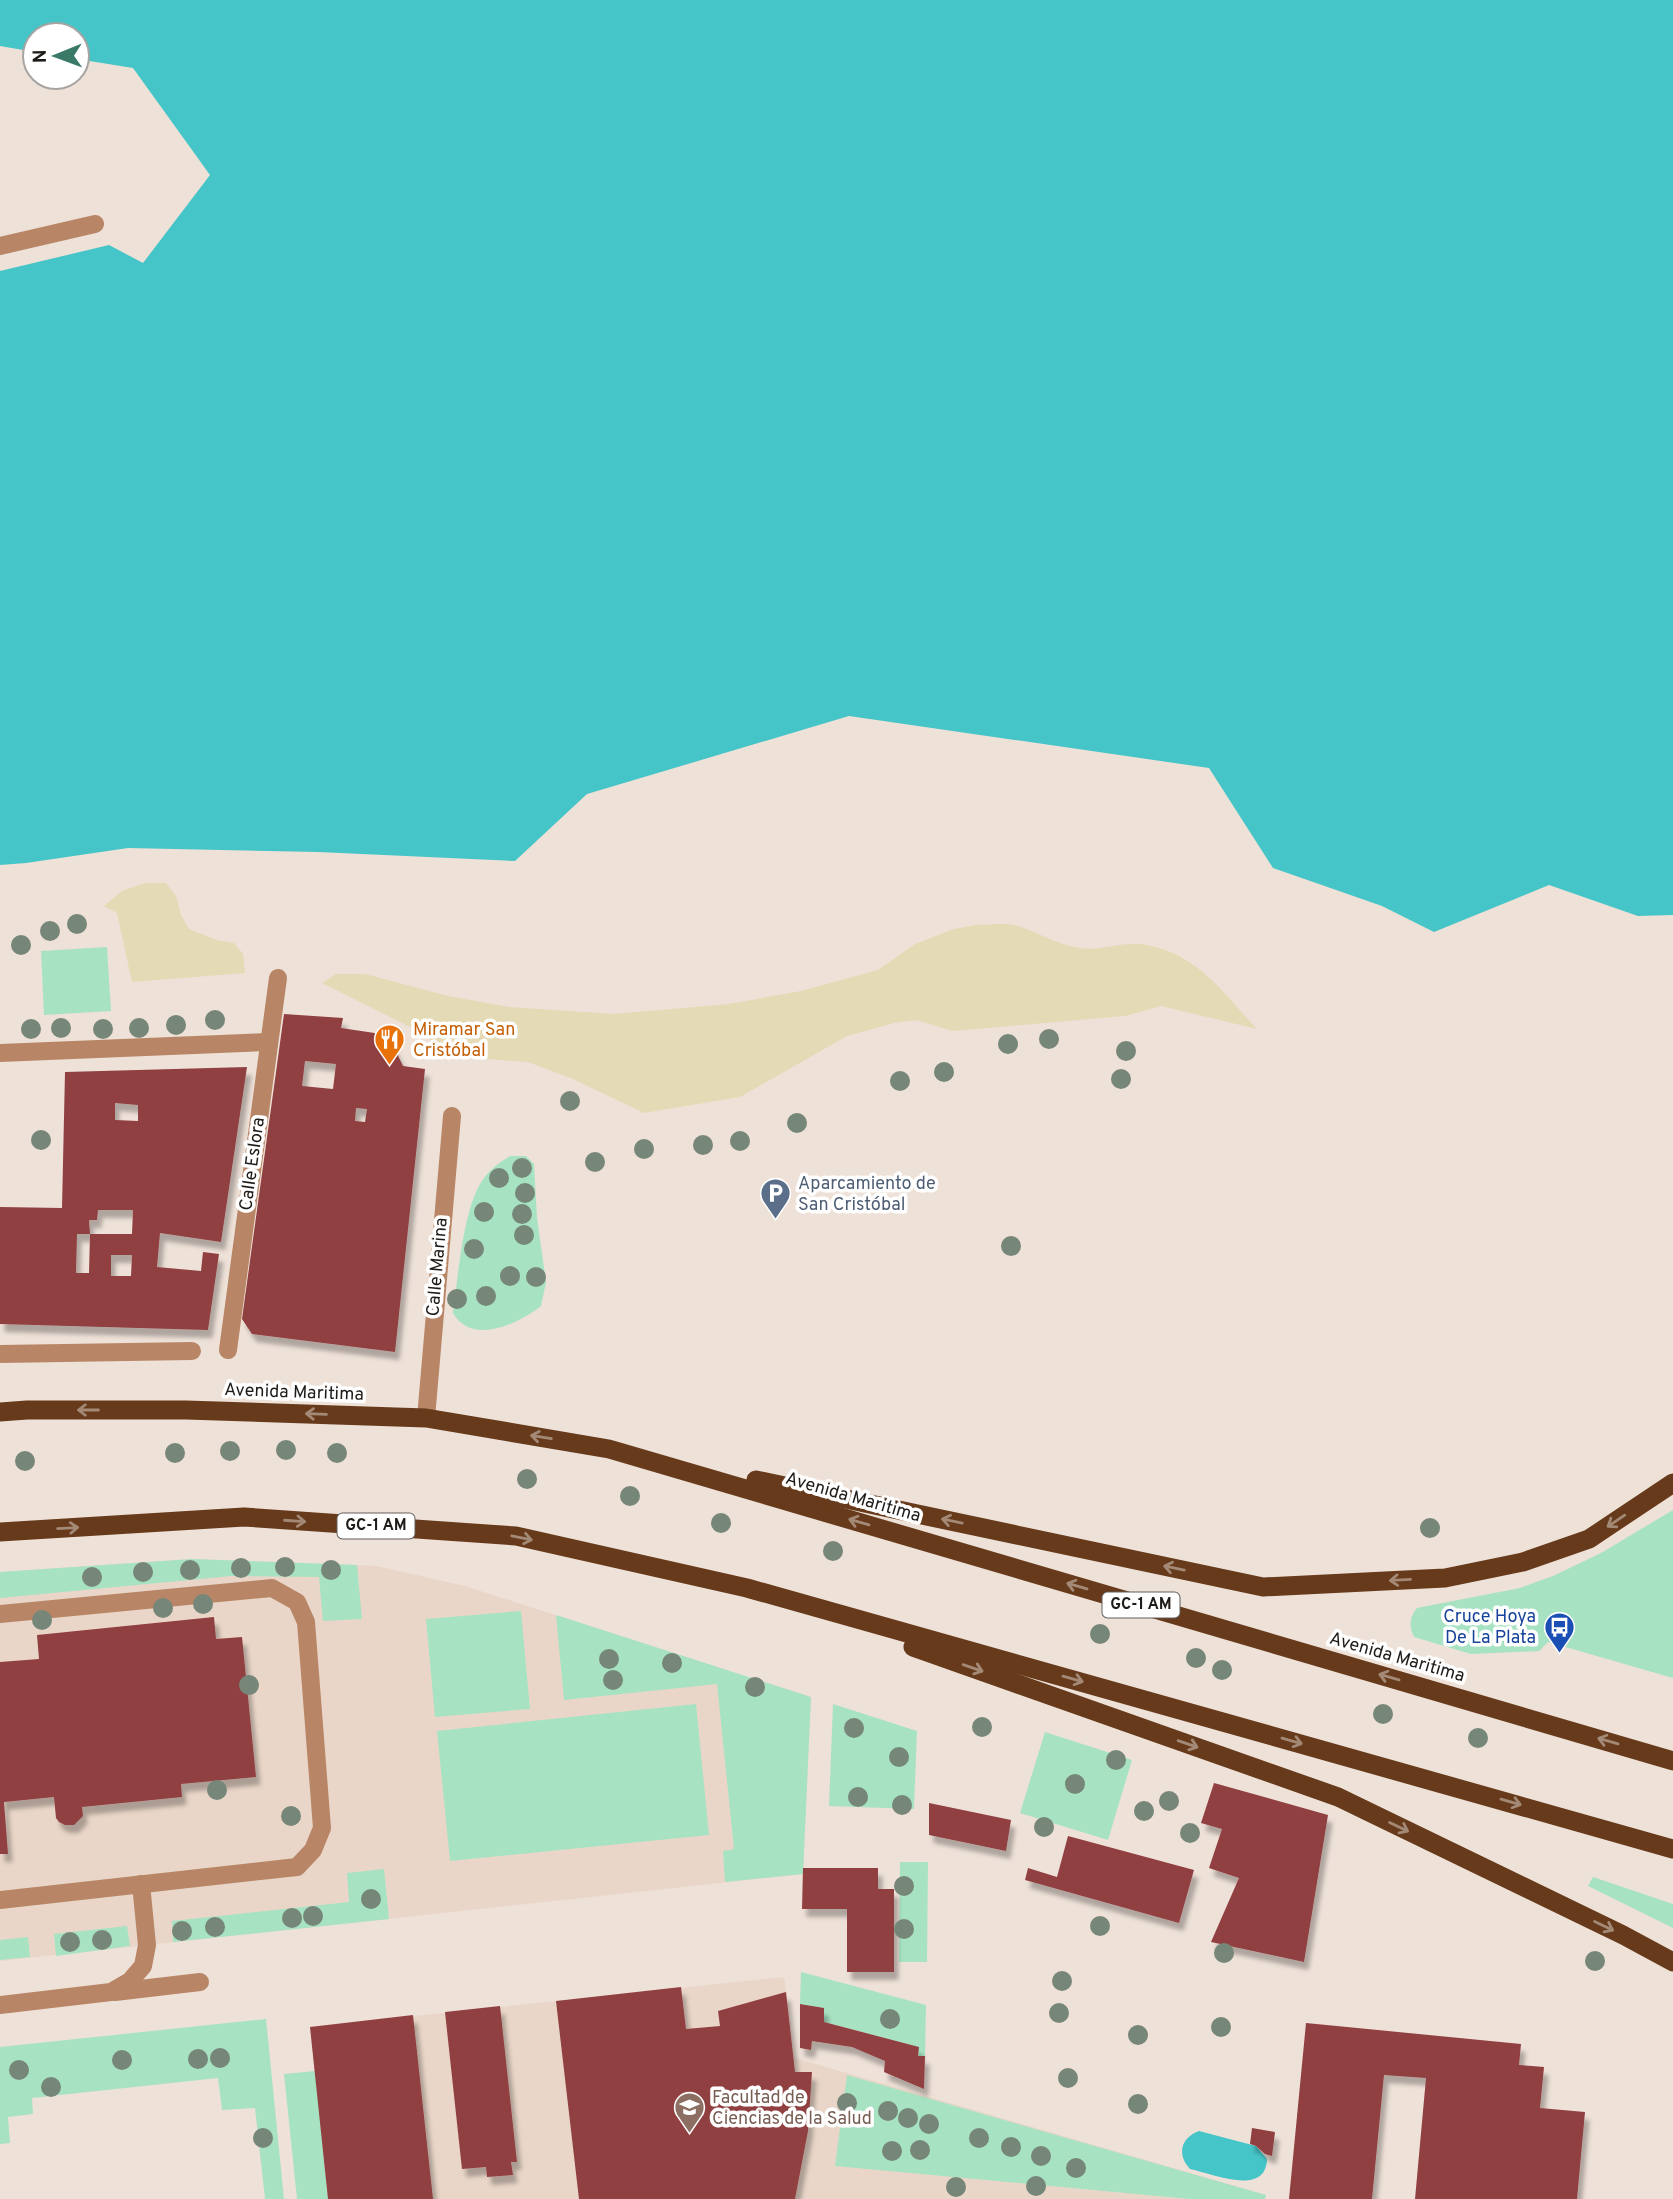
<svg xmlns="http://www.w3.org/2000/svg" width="1673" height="2199" font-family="Overpass,sans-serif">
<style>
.built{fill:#e9d6c8}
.green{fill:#a7e3c2}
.sand{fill:#e4dab5}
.water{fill:#46c5c8}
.building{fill:#903f41;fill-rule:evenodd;filter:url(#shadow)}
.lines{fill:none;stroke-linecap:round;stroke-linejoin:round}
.service{stroke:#b88666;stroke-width:18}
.minor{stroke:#b88666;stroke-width:18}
.trunk{stroke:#663a1a;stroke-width:19}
.tree{fill:#768678}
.oneway{stroke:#a38976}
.labels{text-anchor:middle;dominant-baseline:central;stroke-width:7;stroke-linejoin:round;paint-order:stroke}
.shield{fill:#fff;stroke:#625f5d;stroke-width:2}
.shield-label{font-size:16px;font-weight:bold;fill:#1f1b18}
.food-label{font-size:18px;fill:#c56008;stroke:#fff;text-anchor:start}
.street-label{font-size:18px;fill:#1f1b18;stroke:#fff}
.service-label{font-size:18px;fill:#4e5e75;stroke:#fff;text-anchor:start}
.transit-label{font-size:18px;fill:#164399;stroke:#fff;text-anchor:end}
.education-label{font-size:18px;fill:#785e54;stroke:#fff;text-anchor:start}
</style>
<defs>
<filter id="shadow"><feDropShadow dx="4.5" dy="8" stdDeviation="2" flood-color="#0004"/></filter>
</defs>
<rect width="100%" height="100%" fill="#eee1d8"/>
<g class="built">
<polygon points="192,1559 377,1566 465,1586 811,1697 803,1874 0,1961 0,1572"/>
<polygon points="784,1977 795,2058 1266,2195 1265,2199 328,2199 310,2027"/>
</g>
<g class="green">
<polygon points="107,947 111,1011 44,1015 41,951"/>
<path d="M510 1156H526L534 1164 537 1218 546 1282 541 1306C518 1324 472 1346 453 1313 458 1278 463 1209 482 1181 489 1170 499 1163 510 1156Z"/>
<path d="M1673 1510V1678L1548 1642 1539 1651 1471 1654 1414 1637C1409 1626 1409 1618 1417 1608L1520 1588 1553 1576 1601 1553Z"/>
<polygon points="192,1559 357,1565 362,1619 323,1621 319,1577 231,1576 0,1598 0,1572"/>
<polygon points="521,1611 530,1709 435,1717 426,1619"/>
<polygon points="556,1615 811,1697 803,1874 725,1882 723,1851 734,1849 717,1684 564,1700"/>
<polygon points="696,1704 709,1835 450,1861 437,1731"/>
<polygon points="833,1704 917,1731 914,1809 829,1806"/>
<polygon points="1045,1732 1132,1760 1108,1840 1020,1813"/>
<polygon points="900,1862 928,1862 927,1962 899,1962"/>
<polygon points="384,1869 389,1919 173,1942 172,1921 349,1902 347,1873"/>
<polygon points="1593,1877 1673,1904 1673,1928 1588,1886"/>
<polygon points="127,1926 130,1946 56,1956 54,1934"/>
<polygon points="28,1937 30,1957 0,1960 0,1940"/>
<polygon points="801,1972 926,2005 925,2056 918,2056 918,2047 824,2022 824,2008 800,2004"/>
<polygon points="266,2019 284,2199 265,2199 255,2108 222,2110 218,2078 32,2098 33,2114 8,2117 10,2143 0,2144 0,2047"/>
<polygon points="315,2071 328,2199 297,2199 284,2074"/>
<polygon points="847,2075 1266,2195 1265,2199 1190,2199 835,2166"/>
</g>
<g class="sand">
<polygon points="145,883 166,883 176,896 181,915 189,929 217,940 234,943 243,954 245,973 132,982 117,913 104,906 122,891"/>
<path d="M976 925C988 925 1003 923 1014 925 1035 930 1056 945 1080 948 1101 951 1121 942 1139 944 1195 950 1221 991 1257 1029L1161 1006 1125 1016 953 1031 916 1020 894 1023 847 1036 740 1097 644 1113 573 1079 528 1062 485 1059 442 1049 418 1031 322 983 336 974H365L448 996 509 1007 614 1014 729 1004 801 991 878 970 915 944 954 929Z"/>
</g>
<g class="water">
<polygon points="0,0 1673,0 1673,915 1638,916 1549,885 1434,932 1382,906 1273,868 1209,768 849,716 587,794 515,861 318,852 128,848 26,863 0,865 0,271 109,245 143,263 210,175 133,68 77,59 77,35 35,35 35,52 0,46"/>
<path d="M1199 2131 1256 2146 1267 2159C1266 2197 1213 2174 1190 2169 1177 2155 1180 2138 1199 2131Z"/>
</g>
<g class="building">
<path d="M284 1014 343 1018 341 1028 388 1035 403 1066 425 1069 395 1352 252 1334 242 1319ZM305 1061 336 1064 333 1089 302 1086ZM356 1108 367 1109 365 1122 355 1121Z"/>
<path d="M247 1067 221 1242 160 1233 157 1267 201 1271 203 1252 219 1254 208 1330 0 1324V1207L62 1208 65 1072ZM115 1103 138 1105V1121L115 1120ZM98 1210H133L132 1234H90L89 1273H76L77 1234H90L89 1220H97ZM111 1255H132L131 1276H111Z"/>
<polygon points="214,1617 216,1639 242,1637 256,1777 181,1784 182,1797 82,1807 83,1816 74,1825 65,1825 59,1822 56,1818 54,1797 4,1802 8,1854 0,1854 0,1662 39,1659 37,1635"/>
<polygon points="1214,1783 1328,1815 1304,1962 1211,1942 1239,1878 1209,1868 1222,1829 1201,1823"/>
<polygon points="929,1803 1011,1820 1006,1851 929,1835"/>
<polygon points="1068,1836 1194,1870 1179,1923 1025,1880 1028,1868 1057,1877"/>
<polygon points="803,1868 878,1868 878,1889 894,1889 894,1972 847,1972 847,1909 802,1909"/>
<polygon points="681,1987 686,2029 720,2026 718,2011 786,1992 795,2072 812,2072 808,2131 795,2199 579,2199 556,2001"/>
<polygon points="800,2004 824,2008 824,2022 919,2047 918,2056 925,2056 924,2089 884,2072 885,2061 852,2047 812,2041 811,2050 800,2048"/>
<polygon points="500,2006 517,2162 511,2162 513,2175 487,2177 486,2167 462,2169 445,2012"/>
<polygon points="413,2015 433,2199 328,2199 310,2027"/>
<polygon points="1306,2023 1521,2044 1519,2065 1544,2067 1540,2108 1585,2112 1577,2199 1415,2199 1426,2078 1384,2075 1372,2199 1289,2199"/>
<polygon points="1252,2128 1275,2132 1272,2156 1265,2154 1256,2146 1250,2144"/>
</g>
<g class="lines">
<g class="service">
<polyline points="0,246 95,224"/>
<polyline points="0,1614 272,1588 297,1602 306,1622 322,1828 313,1850 297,1867 0,1900"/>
<polyline points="115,1992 200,1982"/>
<polyline points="0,2005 111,1992 130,1981 143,1966 147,1945 141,1884"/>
</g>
<g class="minor">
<polyline points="0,1053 269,1042"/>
<polyline points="228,1350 278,978"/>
<polyline points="0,1354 192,1351"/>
<polyline points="426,1418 452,1116"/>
</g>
<g class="trunk">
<polyline points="0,1412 27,1410 186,1410 426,1418 609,1449 1673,1761"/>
<polyline points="756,1480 1263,1587 1445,1578 1523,1562 1589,1539 1673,1483"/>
<polyline points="0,1532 244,1517 516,1536 747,1588 1673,1849"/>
<polyline points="913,1647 1338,1797 1623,1935 1673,1962"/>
</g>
</g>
<g class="tree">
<circle cx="77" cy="924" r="10"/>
<circle cx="50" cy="931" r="10"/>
<circle cx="21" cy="945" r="10"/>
<circle cx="215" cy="1020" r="10"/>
<circle cx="176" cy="1025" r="10"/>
<circle cx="61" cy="1028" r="10"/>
<circle cx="139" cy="1028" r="10"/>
<circle cx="31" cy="1029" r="10"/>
<circle cx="103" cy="1029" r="10"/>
<circle cx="1049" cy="1039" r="10"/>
<circle cx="1008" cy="1044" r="10"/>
<circle cx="1126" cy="1051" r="10"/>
<circle cx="944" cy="1072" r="10"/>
<circle cx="1121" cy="1079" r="10"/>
<circle cx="900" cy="1081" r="10"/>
<circle cx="570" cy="1101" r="10"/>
<circle cx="797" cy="1123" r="10"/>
<circle cx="41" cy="1140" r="10"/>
<circle cx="740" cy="1141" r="10"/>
<circle cx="703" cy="1145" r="10"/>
<circle cx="644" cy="1149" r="10"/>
<circle cx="595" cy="1162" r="10"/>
<circle cx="522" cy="1168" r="10"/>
<circle cx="499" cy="1178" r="10"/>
<circle cx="525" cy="1193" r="10"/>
<circle cx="484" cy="1212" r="10"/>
<circle cx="522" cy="1214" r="10"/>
<circle cx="524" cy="1235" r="10"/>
<circle cx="1011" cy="1246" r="10"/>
<circle cx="474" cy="1249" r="10"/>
<circle cx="510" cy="1276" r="10"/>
<circle cx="536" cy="1277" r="10"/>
<circle cx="486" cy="1296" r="10"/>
<circle cx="457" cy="1299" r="10"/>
<circle cx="286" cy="1450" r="10"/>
<circle cx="230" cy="1451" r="10"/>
<circle cx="175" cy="1453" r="10"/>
<circle cx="337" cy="1453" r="10"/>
<circle cx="25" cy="1461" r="10"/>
<circle cx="527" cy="1479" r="10"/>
<circle cx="630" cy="1496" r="10"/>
<circle cx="721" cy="1523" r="10"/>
<circle cx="1430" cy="1528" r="10"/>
<circle cx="833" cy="1551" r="10"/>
<circle cx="285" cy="1567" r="10"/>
<circle cx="241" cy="1568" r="10"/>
<circle cx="190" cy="1570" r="10"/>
<circle cx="331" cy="1570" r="10"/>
<circle cx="143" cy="1572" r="10"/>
<circle cx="92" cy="1577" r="10"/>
<circle cx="203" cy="1604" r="10"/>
<circle cx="163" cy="1608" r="10"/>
<circle cx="42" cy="1620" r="10"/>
<circle cx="1100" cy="1634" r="10"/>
<circle cx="1196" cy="1658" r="10"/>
<circle cx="609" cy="1659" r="10"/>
<circle cx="672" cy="1663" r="10"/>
<circle cx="1222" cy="1670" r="10"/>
<circle cx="613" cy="1680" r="10"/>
<circle cx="249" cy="1685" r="10"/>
<circle cx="755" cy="1687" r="10"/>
<circle cx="1383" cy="1714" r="10"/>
<circle cx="982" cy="1727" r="10"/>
<circle cx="854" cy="1728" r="10"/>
<circle cx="1478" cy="1738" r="10"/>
<circle cx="899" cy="1757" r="10"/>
<circle cx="1116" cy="1760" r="10"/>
<circle cx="1075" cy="1784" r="10"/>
<circle cx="217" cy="1790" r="10"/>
<circle cx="858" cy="1797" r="10"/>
<circle cx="1169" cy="1801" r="10"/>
<circle cx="902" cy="1805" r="10"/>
<circle cx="1144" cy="1811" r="10"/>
<circle cx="291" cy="1816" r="10"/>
<circle cx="1044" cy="1827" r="10"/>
<circle cx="1190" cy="1833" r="10"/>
<circle cx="904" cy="1886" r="10"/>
<circle cx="371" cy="1899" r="10"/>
<circle cx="313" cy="1916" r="10"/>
<circle cx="292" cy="1918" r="10"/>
<circle cx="1100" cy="1926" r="10"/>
<circle cx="215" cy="1927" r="10"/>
<circle cx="904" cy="1929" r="10"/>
<circle cx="182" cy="1931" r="10"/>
<circle cx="102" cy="1940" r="10"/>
<circle cx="70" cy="1942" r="10"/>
<circle cx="1224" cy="1953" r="10"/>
<circle cx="1595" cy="1961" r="10"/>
<circle cx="1062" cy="1981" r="10"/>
<circle cx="1059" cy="2013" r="10"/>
<circle cx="890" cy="2019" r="10"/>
<circle cx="1221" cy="2027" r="10"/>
<circle cx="1138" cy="2035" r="10"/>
<circle cx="220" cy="2058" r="10"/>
<circle cx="198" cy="2059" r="10"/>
<circle cx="122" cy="2060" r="10"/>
<circle cx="19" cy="2070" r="10"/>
<circle cx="1068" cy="2078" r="10"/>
<circle cx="51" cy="2087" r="10"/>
<circle cx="847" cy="2103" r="10"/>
<circle cx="1138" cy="2104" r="10"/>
<circle cx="888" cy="2111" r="10"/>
<circle cx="908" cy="2118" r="10"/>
<circle cx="929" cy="2124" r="10"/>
<circle cx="263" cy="2138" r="10"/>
<circle cx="979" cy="2138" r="10"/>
<circle cx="1011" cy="2147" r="10"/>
<circle cx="920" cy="2150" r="10"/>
<circle cx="892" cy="2151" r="10"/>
<circle cx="1041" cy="2156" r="10"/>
<circle cx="1076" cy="2168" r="10"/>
<circle cx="1036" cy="2186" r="10"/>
<circle cx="956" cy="2187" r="10"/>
</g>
<defs><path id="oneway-shaft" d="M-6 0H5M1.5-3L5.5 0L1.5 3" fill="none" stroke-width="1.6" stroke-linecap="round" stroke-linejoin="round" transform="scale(1.75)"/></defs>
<g class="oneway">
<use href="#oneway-shaft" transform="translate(88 1410) rotate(-180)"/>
<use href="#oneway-shaft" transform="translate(316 1414) rotate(-178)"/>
<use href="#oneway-shaft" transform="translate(541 1437) rotate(-171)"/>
<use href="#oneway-shaft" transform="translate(295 1521) rotate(4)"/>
<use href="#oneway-shaft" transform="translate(952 1521) rotate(-168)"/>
<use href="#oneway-shaft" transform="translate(1616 1521) rotate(146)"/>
<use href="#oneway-shaft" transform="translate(859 1522) rotate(-164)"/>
<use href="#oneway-shaft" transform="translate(68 1528) rotate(-3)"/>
<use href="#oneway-shaft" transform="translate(522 1538) rotate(11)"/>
<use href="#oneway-shaft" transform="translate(1174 1568) rotate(-168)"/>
<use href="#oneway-shaft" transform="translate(1400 1580) rotate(177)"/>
<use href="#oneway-shaft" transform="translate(1077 1586) rotate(-164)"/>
<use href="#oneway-shaft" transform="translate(973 1668) rotate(19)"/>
<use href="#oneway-shaft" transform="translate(1389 1677) rotate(-164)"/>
<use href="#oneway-shaft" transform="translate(1073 1679) rotate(16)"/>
<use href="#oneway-shaft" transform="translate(1292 1741) rotate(16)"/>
<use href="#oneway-shaft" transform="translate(1608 1741) rotate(-164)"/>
<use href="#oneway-shaft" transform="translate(1188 1744) rotate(19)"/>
<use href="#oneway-shaft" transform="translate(1511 1802) rotate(16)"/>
<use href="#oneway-shaft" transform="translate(1399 1827) rotate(26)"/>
<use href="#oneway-shaft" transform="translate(1604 1926) rotate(26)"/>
</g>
<defs>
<symbol id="restaurant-pin" viewBox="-11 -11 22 30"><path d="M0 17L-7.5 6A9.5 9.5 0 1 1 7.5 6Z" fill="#e8710a" stroke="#fff"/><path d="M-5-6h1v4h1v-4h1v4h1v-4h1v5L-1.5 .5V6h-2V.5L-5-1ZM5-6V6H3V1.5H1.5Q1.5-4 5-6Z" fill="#fff"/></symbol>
<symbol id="parking-pin" viewBox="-11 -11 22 30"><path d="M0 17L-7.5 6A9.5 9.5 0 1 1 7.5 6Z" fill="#5c6f8a" stroke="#fff"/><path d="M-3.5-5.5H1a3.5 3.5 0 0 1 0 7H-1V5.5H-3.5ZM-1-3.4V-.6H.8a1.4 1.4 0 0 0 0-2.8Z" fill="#fff"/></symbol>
<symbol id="bus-pin" viewBox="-11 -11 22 30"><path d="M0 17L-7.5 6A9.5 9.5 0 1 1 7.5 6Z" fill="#1a4fb4" stroke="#fff"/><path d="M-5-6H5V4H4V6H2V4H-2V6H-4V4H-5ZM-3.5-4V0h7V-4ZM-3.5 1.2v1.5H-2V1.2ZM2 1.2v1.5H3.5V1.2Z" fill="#fff"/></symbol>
<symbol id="university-pin" viewBox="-11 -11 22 30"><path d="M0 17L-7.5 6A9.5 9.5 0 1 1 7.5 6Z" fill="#8d6e63" stroke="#fff"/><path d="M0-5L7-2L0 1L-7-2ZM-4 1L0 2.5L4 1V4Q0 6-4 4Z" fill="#fff"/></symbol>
</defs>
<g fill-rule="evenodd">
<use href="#restaurant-pin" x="372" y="1022" width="35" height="47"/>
<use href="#parking-pin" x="758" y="1176" width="35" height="47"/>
<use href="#bus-pin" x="1542" y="1610" width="35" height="47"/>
<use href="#university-pin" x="672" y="2090" width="35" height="47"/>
</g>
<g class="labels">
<g class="shield">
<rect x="337.5" y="1513.5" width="77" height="25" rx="5"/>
<rect x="1102.5" y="1592.5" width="77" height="25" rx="5"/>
</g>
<g class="shield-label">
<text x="376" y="1526">GC-1 AM</text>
<text x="1141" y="1605">GC-1 AM</text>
</g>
<g class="food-label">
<text x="413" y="1030">Miramar San<tspan x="413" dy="21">Cristóbal</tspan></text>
</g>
<g class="street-label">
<text transform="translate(253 1164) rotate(-82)">Calle Eslora</text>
<text transform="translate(438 1267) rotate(-85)">Calle Marina</text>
<text transform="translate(294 1393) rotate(2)">Avenida Maritima</text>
<text transform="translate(853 1498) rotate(16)">Avenida Maritima</text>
<text transform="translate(1397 1658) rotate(16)">Avenida Maritima</text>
</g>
<g class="service-label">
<text x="798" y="1184">Aparcamiento de<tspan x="798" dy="21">San Cristóbal</tspan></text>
</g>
<g class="transit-label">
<text x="1536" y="1617">Cruce Hoya<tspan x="1536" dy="21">De La Plata</tspan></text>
</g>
<g class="education-label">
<text x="712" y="2098">Facultad de<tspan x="712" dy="21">Ciencias de la Salud</tspan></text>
</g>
</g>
<g transform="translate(56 56) rotate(269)"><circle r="33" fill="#ffffff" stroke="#a5a4a3" stroke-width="2"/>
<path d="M0-5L12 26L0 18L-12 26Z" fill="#3a7968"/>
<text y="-10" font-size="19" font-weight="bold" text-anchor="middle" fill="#1f1b18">N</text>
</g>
</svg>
